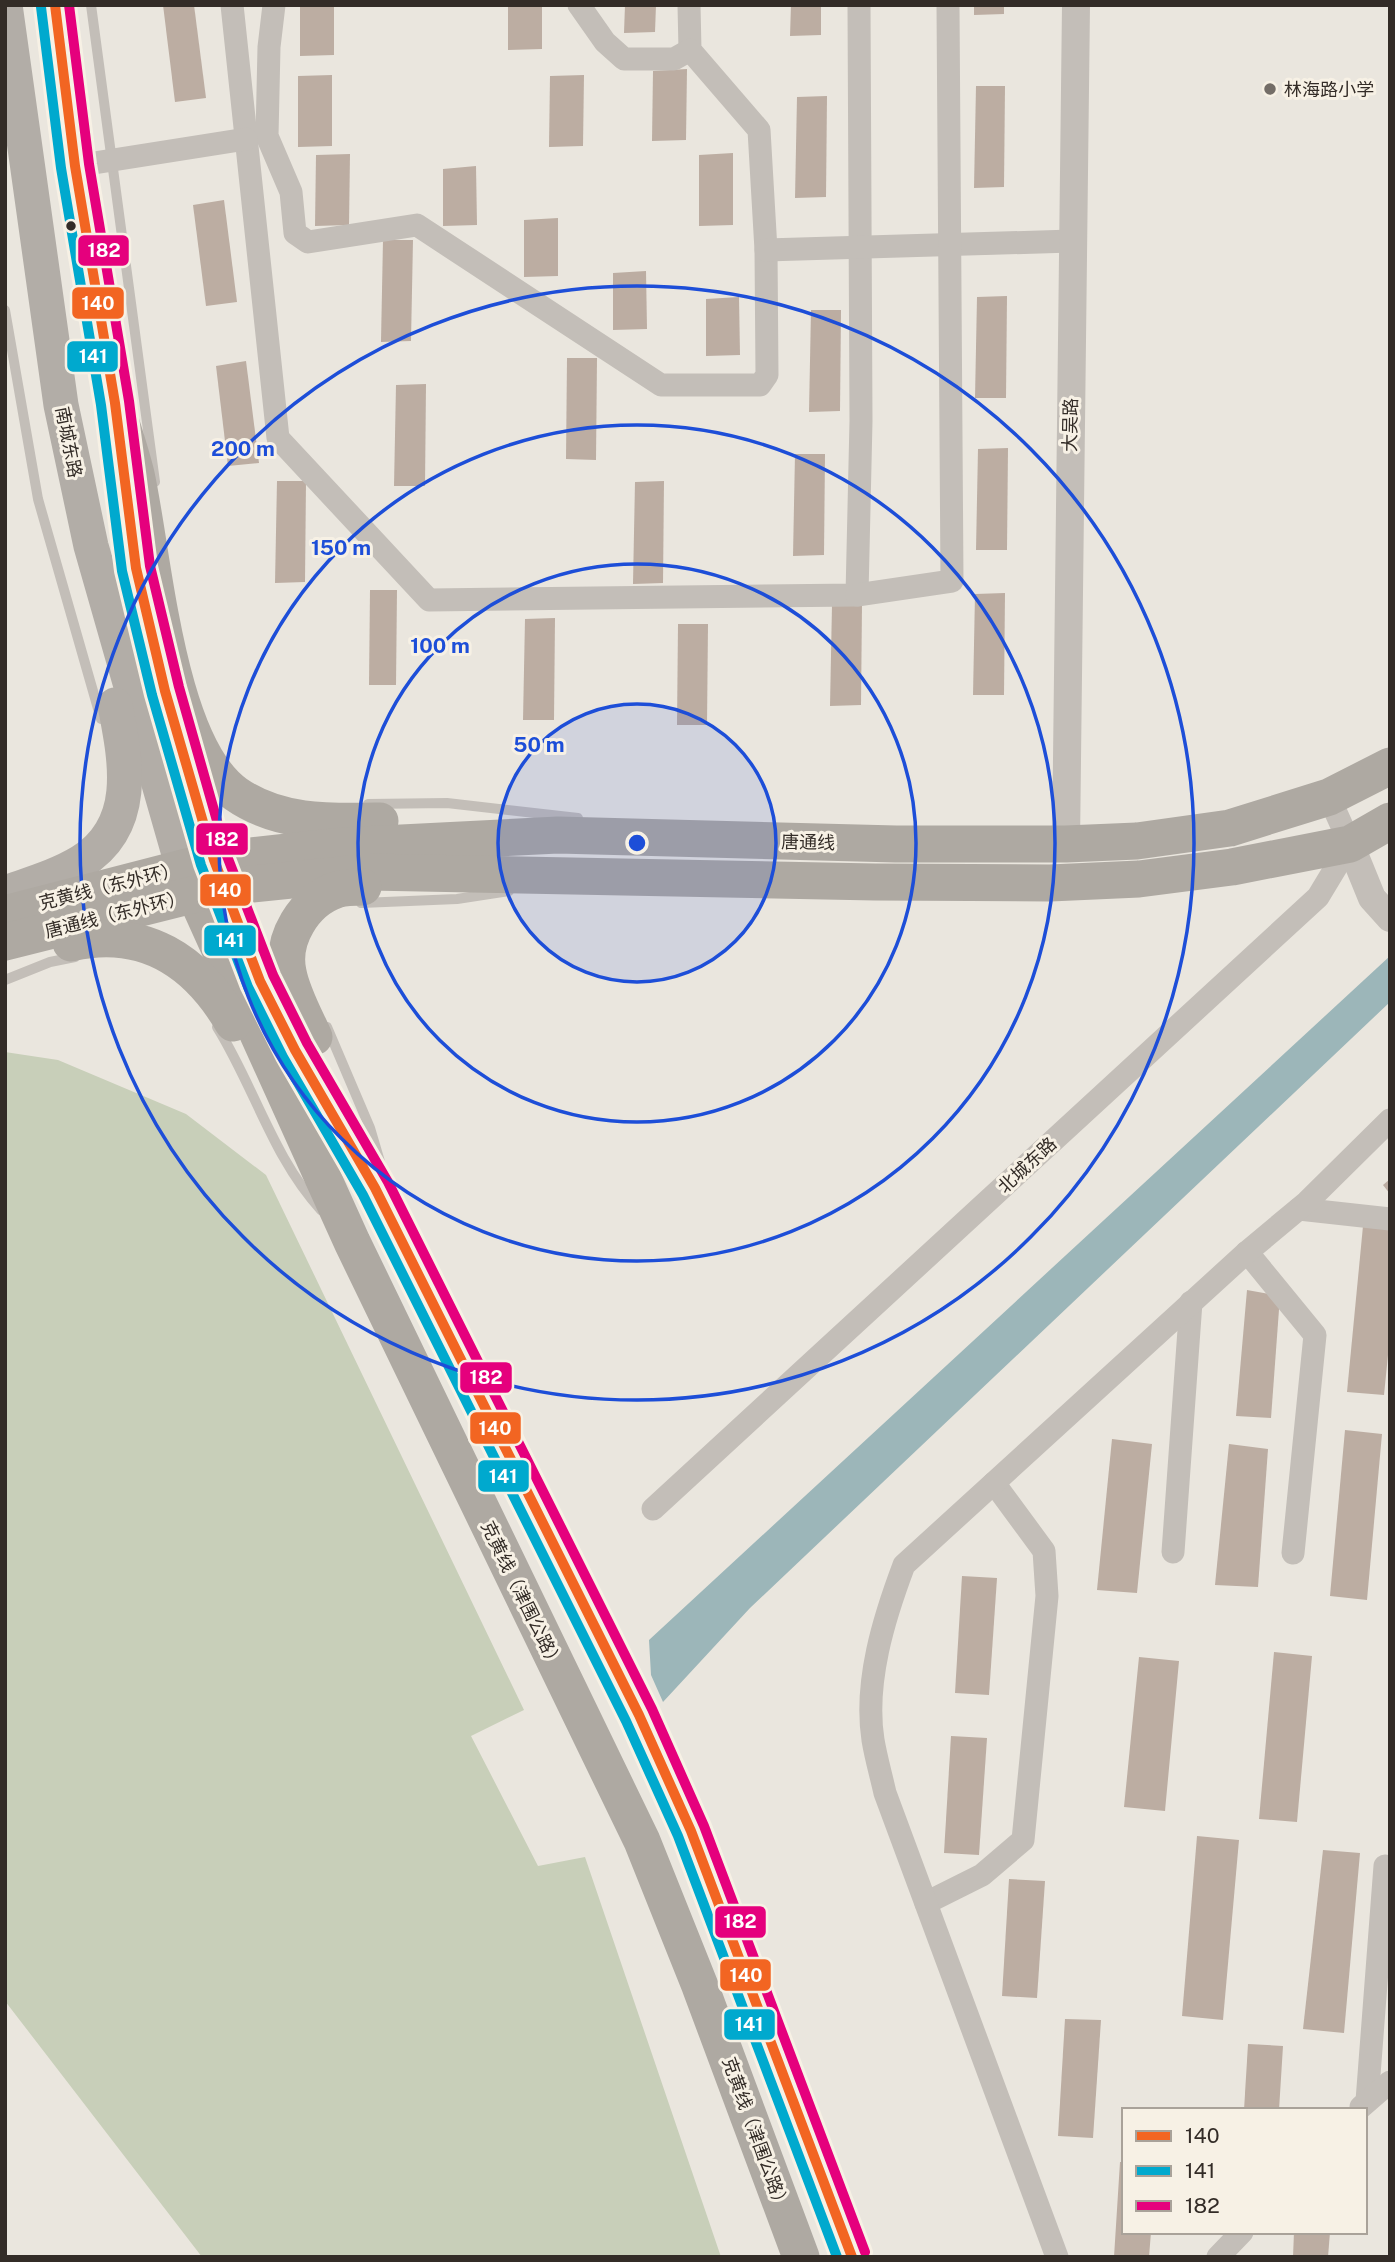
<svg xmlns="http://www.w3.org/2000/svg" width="1395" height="2262" font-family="'Public Sans','Noto Sans SC',sans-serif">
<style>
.green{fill:#c8cfb9}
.water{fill:#9cb6b9}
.building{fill:#bcada2}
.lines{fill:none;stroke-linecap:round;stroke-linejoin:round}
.service{stroke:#c3beb8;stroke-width:10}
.minor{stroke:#c3beb8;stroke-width:23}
.tertiary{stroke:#c3beb8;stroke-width:28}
.primary{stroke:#b2ada7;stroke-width:35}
.trunk{stroke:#aea9a2;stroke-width:37}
.bus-1-casing{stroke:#f7f1e5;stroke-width:16}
.bus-2-casing{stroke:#f7f1e5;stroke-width:16}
.bus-3-casing{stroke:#f7f1e5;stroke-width:16}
.bus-1{stroke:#f26522;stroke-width:10}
.bus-2{stroke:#00a9ce;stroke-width:10}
.bus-3{stroke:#e5007d;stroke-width:10}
.ring{fill:none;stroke:#1d4ed8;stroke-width:3.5}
.poi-dot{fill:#736d67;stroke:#f7f1e5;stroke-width:2.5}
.bus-dot{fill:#332c27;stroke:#f7f1e5;stroke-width:2.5}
.labels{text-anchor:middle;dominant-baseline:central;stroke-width:6;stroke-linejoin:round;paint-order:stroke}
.poi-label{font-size:18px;fill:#332c27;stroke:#f7f1e5;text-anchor:start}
.street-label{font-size:18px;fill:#332c27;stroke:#f7f1e5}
.centre{fill:#1d4ed8;stroke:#f7f1e5;stroke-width:3.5}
.ring-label{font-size:21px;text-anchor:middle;font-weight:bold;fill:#1d4ed8;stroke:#f7f1e5;stroke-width:6;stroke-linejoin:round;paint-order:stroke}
.line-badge{stroke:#f7f1e5;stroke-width:2.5}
.badge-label{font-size:19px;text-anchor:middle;font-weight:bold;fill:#fff}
</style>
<rect width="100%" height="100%" fill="#eae6de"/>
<polygon class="green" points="5,1052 58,1060 186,1114 266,1175 524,1710 471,1736 538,1866 585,1857 721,2257 202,2257 5,2001"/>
<polygon class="water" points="1390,956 1390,1002 750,1608 663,1702 651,1675 649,1640"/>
<g class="building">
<polygon points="163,5 194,5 206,98 175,102"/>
<polygon points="300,5 334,5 334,55 300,56"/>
<polygon points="508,5 542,5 542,49 508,50"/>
<polygon points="625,5 656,5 655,32 624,33"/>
<polygon points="791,5 821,5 821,35 790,36"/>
<polygon points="974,5 1004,5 1004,14 974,15"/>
<polygon points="687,69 686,140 652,141 653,71"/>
<polygon points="332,75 332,146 298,147 298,76"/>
<polygon points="584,75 583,146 549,147 550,76"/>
<polygon points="976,86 1005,86 1004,187 974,188"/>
<polygon points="827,96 826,197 795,198 797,97"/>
<polygon points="733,153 733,225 699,226 699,155"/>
<polygon points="350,154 349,225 315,226 316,155"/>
<polygon points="476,166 477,225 443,226 443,169"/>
<polygon points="224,200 237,302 206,306 193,205"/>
<polygon points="558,218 558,276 524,277 524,220"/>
<polygon points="383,240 413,240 411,341 381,342"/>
<polygon points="646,271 647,329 613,330 613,273"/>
<polygon points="1007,296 1006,398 975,398 977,297"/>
<polygon points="739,297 740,355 706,356 706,299"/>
<polygon points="811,310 841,310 840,411 809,412"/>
<polygon points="567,358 597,358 596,460 566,459"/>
<polygon points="246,361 259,463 228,466 216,366"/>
<polygon points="426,384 425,486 394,486 396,385"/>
<polygon points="1008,448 1007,550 976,550 978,449"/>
<polygon points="795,454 825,454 824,555 793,556"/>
<polygon points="277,481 306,481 305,582 275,583"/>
<polygon points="664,481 663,583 633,584 635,482"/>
<polygon points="370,590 397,590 396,685 369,685"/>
<polygon points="1005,593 1004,695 973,695 975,594"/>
<polygon points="862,604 861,705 830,706 832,605"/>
<polygon points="555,618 554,720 523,720 525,619"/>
<polygon points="678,624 708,624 707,725 677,725"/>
<polygon points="1390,1179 1390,1194 1383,1185"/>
<polygon points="1363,1226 1390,1228 1390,1335 1384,1395 1347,1392"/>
<polygon points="1247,1290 1280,1296 1271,1418 1236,1416"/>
<polygon points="1345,1430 1382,1434 1367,1600 1330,1596"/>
<polygon points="1112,1439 1152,1444 1137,1593 1097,1590"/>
<polygon points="1229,1444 1268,1449 1258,1587 1215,1585"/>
<polygon points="962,1576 997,1578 989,1695 955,1693"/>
<polygon points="1274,1652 1312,1656 1297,1822 1259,1819"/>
<polygon points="1139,1657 1179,1661 1165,1811 1124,1807"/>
<polygon points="951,1736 987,1738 979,1855 944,1853"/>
<polygon points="1197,1836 1239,1840 1223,2020 1182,2016"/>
<polygon points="1323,1850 1360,1853 1344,2033 1303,2029"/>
<polygon points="1009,1879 1045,1881 1037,1998 1002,1996"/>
<polygon points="1065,2019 1101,2020 1093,2138 1058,2136"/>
<polygon points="1248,2044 1283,2046 1279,2110 1244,2110"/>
<polygon points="1120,2162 1124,2162 1124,2232 1151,2232 1149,2257 1114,2257"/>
<polygon points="1294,2232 1330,2232 1328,2257 1293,2257"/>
</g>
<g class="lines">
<g class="service">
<polyline points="91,5 155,482"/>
<polyline points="5,310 38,499 101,719"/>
<polyline points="368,804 447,803 578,818"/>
<polyline points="361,903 457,899 509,891"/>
<polyline points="5,980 50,962 75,957"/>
<path d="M217 1027C254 1086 273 1158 321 1210"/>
<polyline points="327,1027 370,1128 383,1172"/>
</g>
<g class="minor">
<polyline points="232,5 278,438 429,600 857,595 861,421 859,5"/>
<polyline points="274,5 269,47 267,136 291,192 295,233 308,242 417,225 661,385 760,385 767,375 766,250 759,130 690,50 689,5"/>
<polyline points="579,5 605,42 624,59 674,59 690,50"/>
<polyline points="75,166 246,139"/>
<polyline points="766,250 1072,241"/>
<polyline points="857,595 952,581 948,5"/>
<polyline points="1299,1209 1390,1219"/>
<polyline points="1247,1252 1315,1335 1293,1553"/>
<polyline points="653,1509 1318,897 1350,844 1329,797"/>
<polyline points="1173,1552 1191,1302"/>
<polyline points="926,1903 982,1875 1023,1840 1047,1596 1044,1551 994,1483"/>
<polyline points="1367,2101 1385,1866"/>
<polyline points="1361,2107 1390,2082"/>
<path d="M1057 2257 885 1793C881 1775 876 1758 873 1740 864 1682 884 1618 904 1565L1247 1252 1307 1202 1390 1120"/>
<polyline points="1218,2257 1242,2232"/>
</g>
<g class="tertiary">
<polyline points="1066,844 1076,5"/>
<polyline points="1350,844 1372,898 1390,918"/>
</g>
<g class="primary">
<polyline points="5,5 61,405 91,546 183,868"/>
<polyline points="55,5 75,166 118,431"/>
<polyline points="169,706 214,860"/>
<path d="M5 893C30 884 58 876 81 862 139 826 126 762 115 705"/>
</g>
<g class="trunk">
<path d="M115 403C122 427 130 450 136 474 154 556 166 744 236 794 279 824 330 822 380 821"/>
<polyline points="214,860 260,981 295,1050 375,1188 639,1715 691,1831 852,2257"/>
<polyline points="183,868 352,1242 642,1841 700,1986 801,2257"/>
<polyline points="5,914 214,860 342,846 558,835 896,844 1066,844 1137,841 1230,828 1329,797 1390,766"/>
<polyline points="5,942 224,887 369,872 875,882 1050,883 1139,879 1232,867 1350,844 1390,821"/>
<path d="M71 943C144 926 197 961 233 1023"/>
<path d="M314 1037C305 1017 292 994 288 972 281 939 304 901 336 890 344 887 355 887 363 887"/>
</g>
<defs>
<polyline id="bus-1" points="55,5 75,166 115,403 136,568 165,691 214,860 260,981 295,1050 375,1188 639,1715 691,1831 852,2257"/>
<polyline id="bus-2" points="41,7 61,168 101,405 122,571 152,695 201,865 248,987 283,1057 363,1195 626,1721 678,1836 837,2257"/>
<polyline id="bus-3" points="69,5 89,164 129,401 150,566 179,687 227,856 273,975 307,1043 388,1182 652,1709 704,1826 865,2252"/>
</defs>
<use href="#bus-1" class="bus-1-casing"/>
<use href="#bus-2" class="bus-2-casing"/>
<use href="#bus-3" class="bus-3-casing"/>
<use href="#bus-1" class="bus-1"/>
<use href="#bus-2" class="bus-2"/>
<use href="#bus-3" class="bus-3"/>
</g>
<circle cx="637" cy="843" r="139" fill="#1d4ed8" fill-opacity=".12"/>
<g class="ring">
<circle cx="637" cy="843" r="139"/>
<circle cx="637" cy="843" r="279"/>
<circle cx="637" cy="843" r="418"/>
<circle cx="637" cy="843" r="557"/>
</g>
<circle class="poi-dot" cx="1270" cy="89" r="7"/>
<circle class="bus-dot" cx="71" cy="226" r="6"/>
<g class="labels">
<g class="poi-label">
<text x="1284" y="89">林海路小学</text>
</g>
<g class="street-label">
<text transform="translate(1070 425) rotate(-89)">大吴路</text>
<text transform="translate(69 442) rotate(79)">南城东路</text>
<text transform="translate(808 842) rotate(1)">唐通线</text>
<text transform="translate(109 886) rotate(-14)">克黄线（东外环）</text>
<text transform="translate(115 914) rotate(-14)">唐通线（东外环）</text>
<text transform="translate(1027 1165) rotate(-43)">北城东路</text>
<text transform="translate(522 1595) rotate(64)">克黄线（津围公路）</text>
<text transform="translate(756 2134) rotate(70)">克黄线（津围公路）</text>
</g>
</g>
<circle cx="637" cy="843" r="10" class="centre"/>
<g class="ring-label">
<text x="243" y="456">200 m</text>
<text x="341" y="555">150 m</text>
<text x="440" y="653">100 m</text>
<text x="539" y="752">50 m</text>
</g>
<g class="line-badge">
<rect x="77" y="234" width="53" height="33" rx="7" fill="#e5007d"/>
<rect x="71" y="286" width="54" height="34" rx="7" fill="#f26522"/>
<rect x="66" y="340" width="53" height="33" rx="7" fill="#00a9ce"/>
<rect x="195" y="822" width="54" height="34" rx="7" fill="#e5007d"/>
<rect x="199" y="873" width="53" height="34" rx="7" fill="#f26522"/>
<rect x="203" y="924" width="54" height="33" rx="7" fill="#00a9ce"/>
<rect x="459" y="1361" width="54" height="33" rx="7" fill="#e5007d"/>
<rect x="469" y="1411" width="53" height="34" rx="7" fill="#f26522"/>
<rect x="477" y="1459" width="53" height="34" rx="7" fill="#00a9ce"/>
<rect x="714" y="1905" width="53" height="34" rx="7" fill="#e5007d"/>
<rect x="719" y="1958" width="53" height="34" rx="7" fill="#f26522"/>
<rect x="723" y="2008" width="53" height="33" rx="7" fill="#00a9ce"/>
</g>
<g class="badge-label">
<text x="104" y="257">182</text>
<text x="98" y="310">140</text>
<text x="93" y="363">141</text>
<text x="222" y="846">182</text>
<text x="225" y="897">140</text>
<text x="230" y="947">141</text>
<text x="486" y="1384">182</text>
<text x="495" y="1435">140</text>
<text x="503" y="1483">141</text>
<text x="740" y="1928">182</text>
<text x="746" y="1982">140</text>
<text x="749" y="2031">141</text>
</g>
<rect width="1395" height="2262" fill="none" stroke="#332c27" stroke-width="14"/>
<rect x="1122" y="2108" width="245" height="126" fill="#f7f1e5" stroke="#a9a299" stroke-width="2"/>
<rect x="1136" y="2131" width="35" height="10" fill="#f26522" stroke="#a9a299" stroke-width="2"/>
<text x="1185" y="2143" font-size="21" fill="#332c27">140</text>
<rect x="1136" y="2166" width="35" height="10" fill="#00a9ce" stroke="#a9a299" stroke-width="2"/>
<text x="1185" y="2178" font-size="21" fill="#332c27">141</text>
<rect x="1136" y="2201" width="35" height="10" fill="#e5007d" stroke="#a9a299" stroke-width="2"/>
<text x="1185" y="2213" font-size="21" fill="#332c27">182</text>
</svg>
